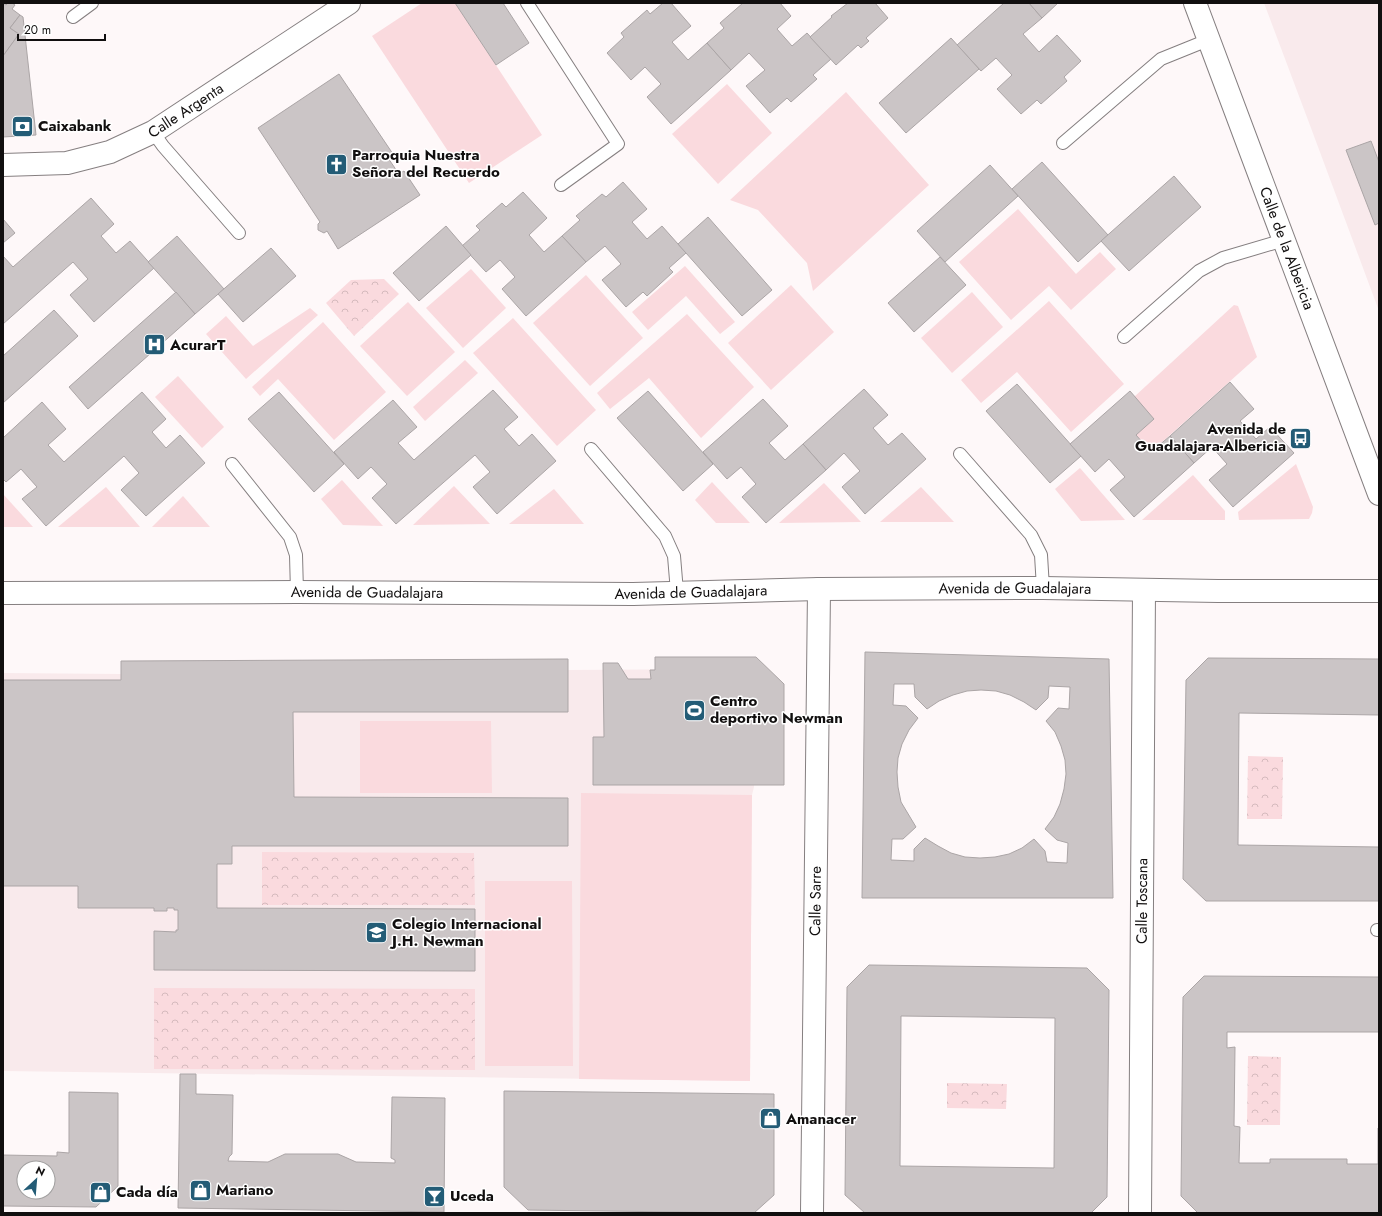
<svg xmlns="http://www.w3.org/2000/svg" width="1382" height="1216" font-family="Jost,sans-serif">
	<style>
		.built { fill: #f9eaec }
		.park { fill: url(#park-crowns) }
		.garden { fill: #fadade }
		.building { fill: #cbc5c6; stroke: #aba5a6; fill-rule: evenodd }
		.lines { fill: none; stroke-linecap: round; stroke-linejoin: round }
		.lane-casing { stroke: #857f80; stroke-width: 14 }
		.street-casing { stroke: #857f80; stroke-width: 24 }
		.secondary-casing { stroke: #857f80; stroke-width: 24 }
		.lane { stroke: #fff; stroke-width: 12 }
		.street { stroke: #fff; stroke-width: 22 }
		.secondary { stroke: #fff; stroke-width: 22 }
		.labels { text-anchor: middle; stroke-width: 3; stroke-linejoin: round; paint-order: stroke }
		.street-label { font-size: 15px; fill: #110f0f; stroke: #fff }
		.poi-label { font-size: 15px; font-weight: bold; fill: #110f0f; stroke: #fff; text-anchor: start }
	</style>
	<defs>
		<pattern id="park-crowns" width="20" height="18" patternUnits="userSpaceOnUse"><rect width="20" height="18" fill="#fadade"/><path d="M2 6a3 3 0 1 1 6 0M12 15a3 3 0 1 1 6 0" fill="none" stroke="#d5babd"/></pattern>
	</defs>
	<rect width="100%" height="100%" fill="#fef8f9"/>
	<g class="built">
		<polygon points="1264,3 1379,3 1379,311 1311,128"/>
		<polygon points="568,659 568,670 722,669 755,689 754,787 752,795 750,1081 3,1071 3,673 121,674 121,661"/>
	</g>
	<g class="park">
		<polygon points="384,279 399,294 354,336 326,303 351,280"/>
		<polygon points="1248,756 1283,757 1282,819 1247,819"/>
		<polygon points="262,852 474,853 475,905 262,905"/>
		<polygon points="154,988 475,989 475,1070 154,1069"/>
		<polygon points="1248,1056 1281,1057 1280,1125 1247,1125"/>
		<polygon points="947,1083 1007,1084 1006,1109 947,1108"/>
	</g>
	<g class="garden">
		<polygon points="422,3 455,3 542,135 469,183 372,36"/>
		<polygon points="727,84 772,133 718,184 672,134"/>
		<polygon points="846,92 929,185 813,291 807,263 758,210 730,200"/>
		<polygon points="1018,209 1076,274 1100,252 1116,269 1071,310 1049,286 1011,320 959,262"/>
		<polygon points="685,266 735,322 720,334 686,296 648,330 632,312"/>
		<polygon points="471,269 506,308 463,348 426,308"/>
		<polygon points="586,275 643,338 590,386 533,323"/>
		<polygon points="791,285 834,332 771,390 728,343"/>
		<polygon points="972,292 1003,327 952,373 921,338"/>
		<polygon points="1049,301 1124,384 1071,432 1017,372 981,403 961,380"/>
		<polygon points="408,302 455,352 407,396 360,346"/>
		<polygon points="1234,305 1238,306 1257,357 1151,452 1136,435 1154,419 1134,397"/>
		<polygon points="310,308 318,315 246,379 206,334 226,316 253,346"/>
		<polygon points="687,314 754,387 701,438 649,378 610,409 597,393"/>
		<polygon points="513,318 596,410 557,446 473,353"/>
		<polygon points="323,322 386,392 334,440 278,379 260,396 252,387"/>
		<polygon points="465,360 478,373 425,421 413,407"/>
		<polygon points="178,376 224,427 202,448 155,397"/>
		<polygon points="1296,464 1313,507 1312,513 1309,519 1239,520 1238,512"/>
		<polygon points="1080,468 1125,520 1081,521 1055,489"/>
		<polygon points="1193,475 1225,511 1225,520 1142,520"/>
		<polygon points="342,480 383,526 343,525 321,499"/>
		<polygon points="712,482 750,523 716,523 695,500"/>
		<polygon points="824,483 861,522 779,523"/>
		<polygon points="454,486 490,524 413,525"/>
		<polygon points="106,487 140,527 58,527"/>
		<polygon points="921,487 954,522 880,522"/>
		<polygon points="554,489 584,524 509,524"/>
		<polygon points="3,494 33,527 3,527"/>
		<polygon points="183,496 210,527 152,527"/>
		<polygon points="360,721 491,721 492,793 360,793"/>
		<polygon points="581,793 752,795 750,1081 579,1079"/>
		<polygon points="485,881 572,881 573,1066 485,1066"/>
	</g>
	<g class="building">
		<polygon points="3,3 6,5 8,3 12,3 15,5 12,9 20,15 10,28 19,34 3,56"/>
		<polygon points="455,3 503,3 529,43 496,65"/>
		<polygon points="663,3 671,3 691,26 672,42 688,60 707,43 731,70 671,124 647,97 661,84 645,67 631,80 607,53 624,37 621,33 647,10 650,14"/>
		<polygon points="743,3 780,3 791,16 777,29 792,46 807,33 831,59 813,75 817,79 791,102 787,98 770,113 746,86 765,70 749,53 731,70 707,43 724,28 720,23"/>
		<polygon points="848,3 875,3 888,18 866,38 869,41 861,48 858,45 836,65 810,37 832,17 831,16"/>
		<polygon points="1004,3 1029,3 1042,18 1023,34 1039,52 1057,35 1081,61 1064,77 1067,81 1041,104 1037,100 1021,114 997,89 1012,75 996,58 981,71 957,45"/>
		<polygon points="1029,3 1058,3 1042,18"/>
		<polygon points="20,15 23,17 36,135 3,137 3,56 19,34 10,28"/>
		<polygon points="951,38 979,69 906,133 879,103"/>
		<polygon points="339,74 393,154 388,158 399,174 404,171 420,195 338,249 327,231 324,233 318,230 318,224 320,222 258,128"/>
		<polygon points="1371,141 1379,162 1379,223 1375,225 1346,150"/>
		<polygon points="1042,162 1108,235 1078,262 1012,189"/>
		<polygon points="990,165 1018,196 945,262 917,231"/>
		<polygon points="1174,176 1201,207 1129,271 1101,241"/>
		<polygon points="623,182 647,209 632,222 647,239 662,226 686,253 669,268 673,272 647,296 643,292 626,307 602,280 621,264 605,246 586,262 562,236 580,220 576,216 602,194 606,197"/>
		<polygon points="523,192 547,218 529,235 544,252 562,236 586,262 526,316 502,289 515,277 500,260 486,272 462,246 480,230 476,226 502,203 506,207"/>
		<polygon points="91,198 114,224 101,236 116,253 130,241 154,268 94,322 70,295 88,279 73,262 3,324 3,256 13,267"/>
		<polygon points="708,217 772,290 742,316 678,244"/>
		<polygon points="3,219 15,233 3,243"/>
		<polygon points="446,226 471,255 419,301 393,273"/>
		<polygon points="177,236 224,289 195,314 148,262"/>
		<polygon points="271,248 296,276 243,322 218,294"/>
		<polygon points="940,257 966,285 914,332 888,303"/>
		<polygon points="176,292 195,314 88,409 69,387"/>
		<polygon points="54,310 78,336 3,403 3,356"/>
		<polygon points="1230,382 1254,409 1240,421 1256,439 1270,427 1294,453 1233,507 1209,480 1227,464 1212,447 1194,463 1170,436"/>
		<polygon points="1017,384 1081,456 1050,483 986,411"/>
		<polygon points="864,389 888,415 873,428 888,445 902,433 926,459 865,514 842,487 860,471 844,453 826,470 803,444"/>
		<polygon points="493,390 518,417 504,429 519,446 532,434 556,461 497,514 473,487 490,472 475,455 396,524 372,498 387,484 371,467 358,479 334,452 393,400 417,427 398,443 414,460"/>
		<polygon points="648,391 713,464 683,491 617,418"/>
		<polygon points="1130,391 1154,419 1136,435 1151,452 1170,436 1194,463 1134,517 1110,490 1125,477 1109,459 1095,472 1070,444"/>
		<polygon points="142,392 166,419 152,432 166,448 180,435 205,463 146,516 121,490 139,473 124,456 46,526 22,499 37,487 21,469 6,482 3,479 3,438 42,402 66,429 48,445 64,462"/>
		<polygon points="279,392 344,464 314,492 248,419"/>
		<polygon points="763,399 788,426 769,443 785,460 803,444 826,470 766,523 742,497 756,484 741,467 727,479 703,452"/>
		<path d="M865,652L1109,659L1113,898H862ZM894,684H914L915,697L927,709L939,701L953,695L967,691L981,690L996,691L1010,695L1024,702L1036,710L1048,698L1049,686L1070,687L1069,709L1058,708L1046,721L1055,732L1061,746L1065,760L1066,774L1064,789L1060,804L1054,817L1045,829L1057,840L1068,843L1067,863L1047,862L1045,851L1034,839L1022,848L1009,854L995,857L980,858L965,857L951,853L938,846L925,838L914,849V861L891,860L892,839H903L916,827L901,802L898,787L897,772L898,758L902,744L909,730L918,718L906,706L893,705Z"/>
		<polygon points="655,657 756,657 784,684 784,785 593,785 593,737 604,737 603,663 618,663 628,679 651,679 650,670 655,670"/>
		<polygon points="1208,658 1379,659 1379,715 1239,713 1238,845 1379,847 1379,901 1206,901 1183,879 1186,680"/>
		<polygon points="568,659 568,712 293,712 294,797 568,798 568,846 232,846 232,864 217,864 217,908 475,909 475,971 154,970 154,931 176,932 176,930 178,930 178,910 174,910 174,908 167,908 167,911 154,911 154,908 78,908 78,886 3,886 3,680 121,680 121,661"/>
		<path d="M869,965L1087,968L1109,990L1107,1197L1091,1213H865L845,1195L847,987ZM901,1016L1055,1018L1054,1168L900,1166Z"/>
		<polygon points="1204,976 1379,977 1379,1032 1227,1032 1227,1048 1235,1047 1234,1126 1240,1127 1239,1163 1270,1163 1270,1159 1347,1159 1347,1164 1378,1164 1378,1128 1379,1127 1379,1213 1198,1213 1181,1196 1183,997"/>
		<polygon points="180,1074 196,1074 196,1094 233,1095 232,1154 229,1157 228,1161 268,1162 285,1154 338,1154 356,1162 395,1163 395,1160 391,1158 392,1097 445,1098 444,1212 178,1208"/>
		<polygon points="504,1091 774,1094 774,1195 754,1213 528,1210 504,1187"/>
		<path d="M69,1092L118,1093V1186L96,1207L3,1206V1155L57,1156V1152L69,1153ZM24,1168H48V1192H24Z"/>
	</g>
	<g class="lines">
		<defs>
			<g id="lane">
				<polyline points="527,3 618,144 561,185"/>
				<polyline points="73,17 92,3"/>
				<polyline points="153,132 163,146 239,233"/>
				<polyline points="1063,143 1161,59 1208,40"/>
				<polyline points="1124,337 1199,271 1223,258 1284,240"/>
				<polyline points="591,449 665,536 674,556 677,592"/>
				<polyline points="960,454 1031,535 1041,555 1043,588"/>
				<polyline points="232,464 290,537 296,555 297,592"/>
				<polyline points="1377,930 1379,930"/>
			</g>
			<g id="street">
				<path id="s1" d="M1195,3L1379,494"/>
				<path id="s2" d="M3,165L67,163L110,152L153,132L349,3"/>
				<path id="s3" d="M812,1213L819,589"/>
				<path id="s4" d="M1140,1213L1144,590"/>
			</g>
			<g id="secondary">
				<path id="s5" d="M3,593L297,592L633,594L819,589L1043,588L1218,591H1379"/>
			</g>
		</defs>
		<use href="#lane" class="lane-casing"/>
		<use href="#street" class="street-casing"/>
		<use href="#secondary" class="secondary-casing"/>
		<use href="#lane" class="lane"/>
		<use href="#street" class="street"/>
		<use href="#secondary" class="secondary"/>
	</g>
	<defs>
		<symbol id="bank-square" viewBox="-11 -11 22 22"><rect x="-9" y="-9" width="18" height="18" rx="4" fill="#235c76" stroke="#fff"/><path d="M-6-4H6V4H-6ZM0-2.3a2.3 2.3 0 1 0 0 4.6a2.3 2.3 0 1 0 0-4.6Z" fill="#fff"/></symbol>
		<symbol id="church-square" viewBox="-11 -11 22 22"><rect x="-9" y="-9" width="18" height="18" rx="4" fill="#235c76" stroke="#fff"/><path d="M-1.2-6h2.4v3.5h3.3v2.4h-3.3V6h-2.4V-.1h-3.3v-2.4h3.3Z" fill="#fff"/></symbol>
		<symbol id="hospital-square" viewBox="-11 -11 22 22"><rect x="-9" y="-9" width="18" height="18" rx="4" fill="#235c76" stroke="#fff"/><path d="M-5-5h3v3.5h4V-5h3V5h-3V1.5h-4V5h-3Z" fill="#fff"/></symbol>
		<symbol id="bus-square" viewBox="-11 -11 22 22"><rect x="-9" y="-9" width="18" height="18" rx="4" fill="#235c76" stroke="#fff"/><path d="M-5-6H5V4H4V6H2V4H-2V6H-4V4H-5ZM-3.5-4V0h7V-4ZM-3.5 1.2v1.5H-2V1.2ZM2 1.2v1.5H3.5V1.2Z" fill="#fff"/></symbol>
		<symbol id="stadium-square" viewBox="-11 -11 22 22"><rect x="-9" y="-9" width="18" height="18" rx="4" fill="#235c76" stroke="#fff"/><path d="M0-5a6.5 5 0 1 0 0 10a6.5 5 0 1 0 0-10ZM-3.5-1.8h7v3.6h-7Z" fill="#fff"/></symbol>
		<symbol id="school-square" viewBox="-11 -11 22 22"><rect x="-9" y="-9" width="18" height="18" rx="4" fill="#235c76" stroke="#fff"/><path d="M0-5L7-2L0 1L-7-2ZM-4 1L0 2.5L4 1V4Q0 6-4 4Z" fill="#fff"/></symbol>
		<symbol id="shop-square" viewBox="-11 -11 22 22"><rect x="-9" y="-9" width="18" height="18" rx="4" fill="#235c76" stroke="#fff"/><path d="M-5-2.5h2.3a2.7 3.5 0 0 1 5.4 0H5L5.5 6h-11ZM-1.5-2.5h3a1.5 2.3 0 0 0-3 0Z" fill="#fff"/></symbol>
		<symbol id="bar-square" viewBox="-11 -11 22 22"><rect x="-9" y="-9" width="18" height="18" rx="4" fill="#235c76" stroke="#fff"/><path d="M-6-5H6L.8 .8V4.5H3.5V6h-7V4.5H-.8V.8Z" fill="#fff"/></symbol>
	</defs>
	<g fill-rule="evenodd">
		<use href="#bank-square" x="10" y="114" width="25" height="25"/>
		<use href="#church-square" x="324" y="152" width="25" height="25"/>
		<use href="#hospital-square" x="142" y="332" width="25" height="25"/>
		<use href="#bus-square" x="1288" y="426" width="25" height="25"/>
		<use href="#stadium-square" x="682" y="698" width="25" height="25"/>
		<use href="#school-square" x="364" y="920" width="25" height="25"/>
		<use href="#shop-square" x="758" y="1106" width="25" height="25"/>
		<use href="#shop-square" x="188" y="1178" width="25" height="25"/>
		<use href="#shop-square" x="88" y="1180" width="25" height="25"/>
		<use href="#bar-square" x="422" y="1184" width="25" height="25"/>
	</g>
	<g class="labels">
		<g class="street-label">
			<text dy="5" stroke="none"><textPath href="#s2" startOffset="195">Calle Argenta</textPath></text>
			<text dy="5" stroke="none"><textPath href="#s1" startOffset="262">Calle de la Albericia</textPath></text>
			<text dy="5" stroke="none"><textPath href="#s5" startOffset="1012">Avenida de Guadalajara</textPath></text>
			<text dy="5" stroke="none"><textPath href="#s5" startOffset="364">Avenida de Guadalajara</textPath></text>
			<text dy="5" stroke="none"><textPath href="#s5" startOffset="688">Avenida de Guadalajara</textPath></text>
			<text dy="5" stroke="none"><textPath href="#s3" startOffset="312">Calle Sarre</textPath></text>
			<text dy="5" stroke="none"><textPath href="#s4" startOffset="312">Calle Toscana</textPath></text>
		</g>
		<g class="poi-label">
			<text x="38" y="131">Caixabank</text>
			<text x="352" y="160">Parroquia Nuestra<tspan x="352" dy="17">Señora del Recuerdo</tspan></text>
			<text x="170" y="350">AcurarT</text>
			<text x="1286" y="434" text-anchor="end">Avenida de<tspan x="1286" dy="17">Guadalajara-Albericia</tspan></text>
			<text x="710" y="706">Centro<tspan x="710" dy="17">deportivo Newman</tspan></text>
			<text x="392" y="929">Colegio Internacional<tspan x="392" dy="17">J.H. Newman</tspan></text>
			<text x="786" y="1124">Amanacer</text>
			<text x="216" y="1195">Mariano</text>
			<text x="116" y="1197">Cada día</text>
			<text x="450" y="1201">Uceda</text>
		</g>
	</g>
	<rect width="1382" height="1216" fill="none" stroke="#110f0f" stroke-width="8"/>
	<g transform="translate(36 1180) rotate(26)"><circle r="19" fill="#ffffff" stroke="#a09f9f"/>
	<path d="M0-3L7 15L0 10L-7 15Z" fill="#235c76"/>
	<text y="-6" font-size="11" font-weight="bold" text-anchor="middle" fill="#110f0f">N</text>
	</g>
	<path d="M18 34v6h87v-6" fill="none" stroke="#110f0f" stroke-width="2"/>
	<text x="24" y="34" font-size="12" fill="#110f0f" stroke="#ffffff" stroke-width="3" paint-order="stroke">20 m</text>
</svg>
